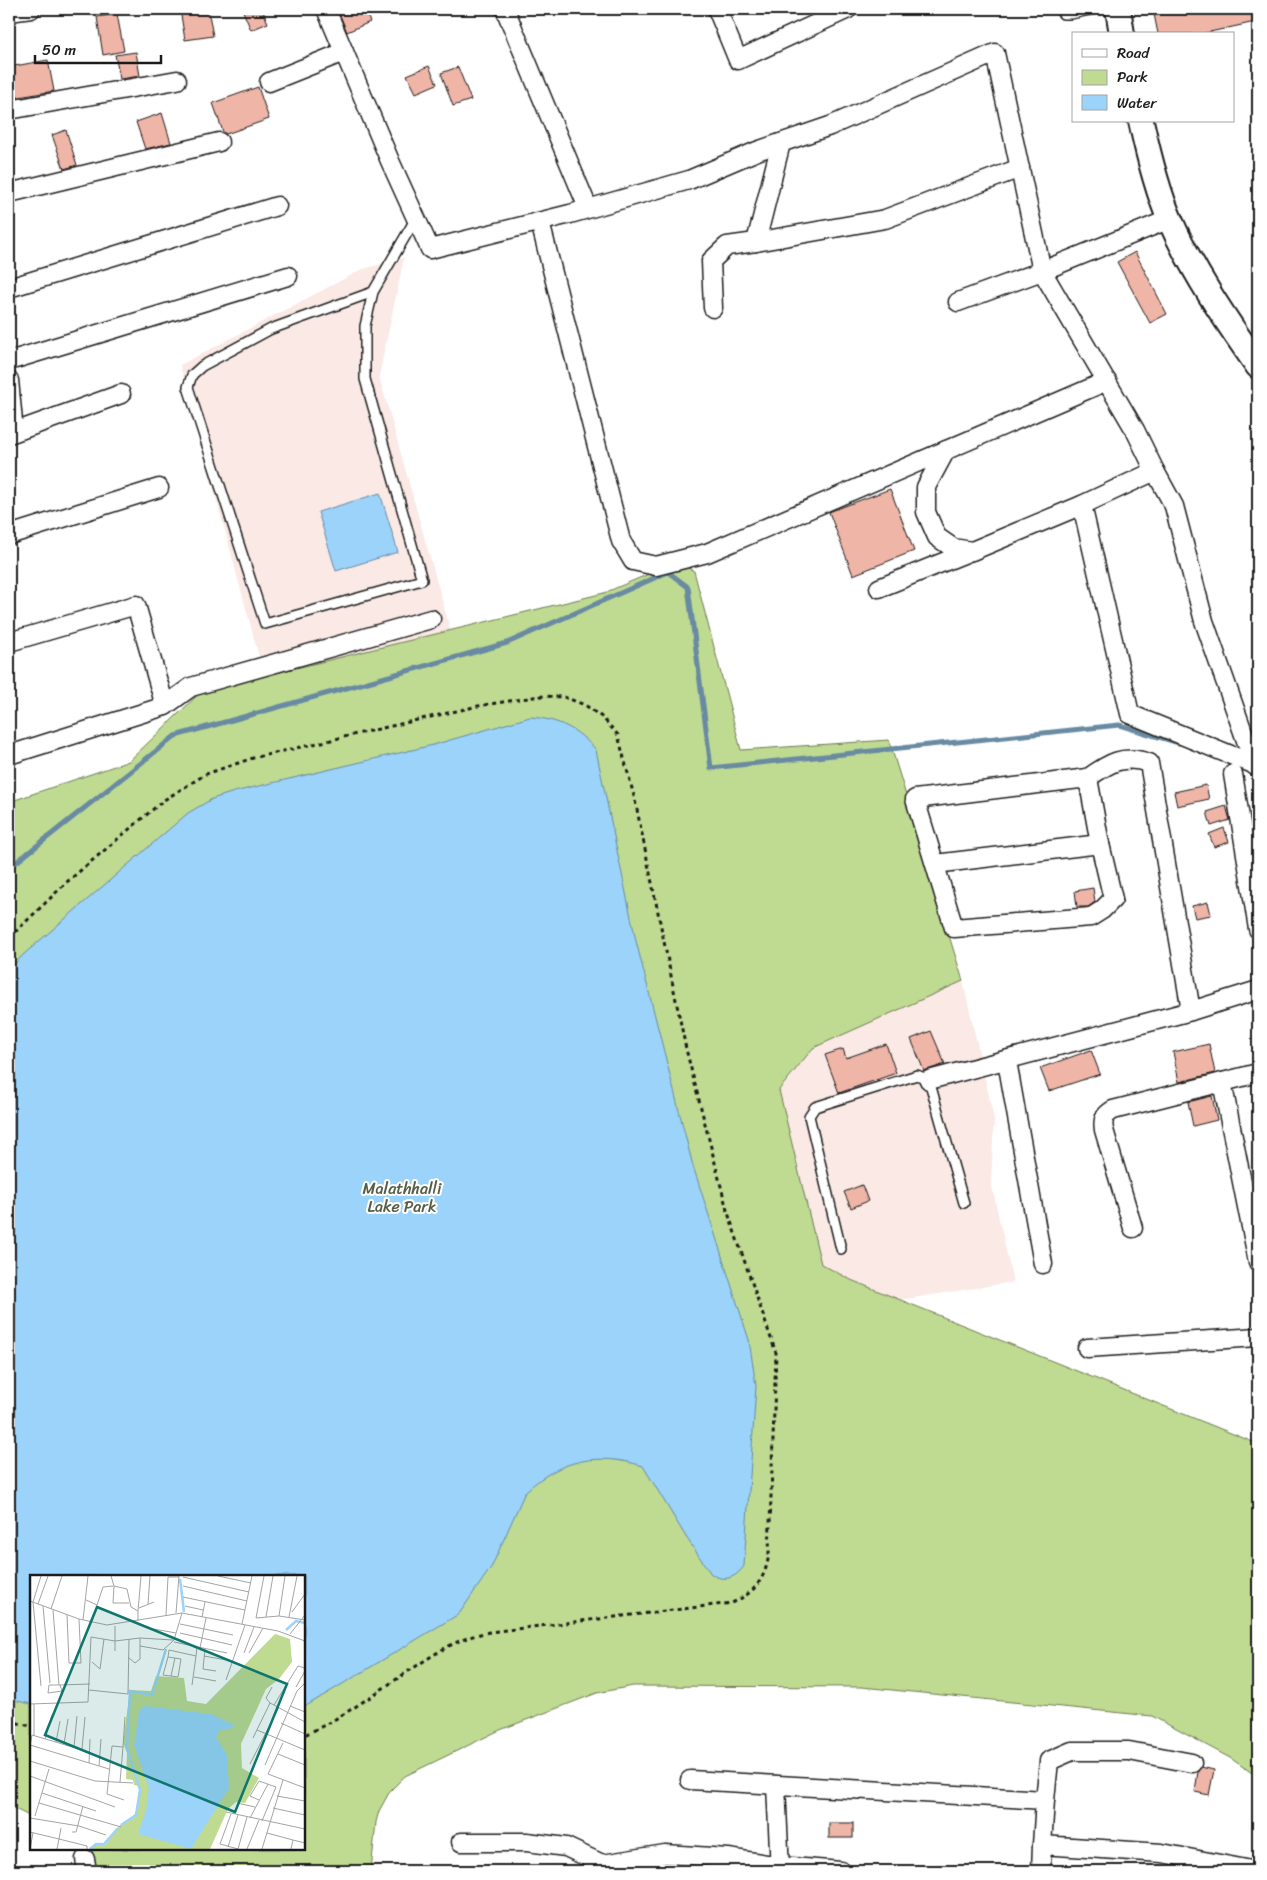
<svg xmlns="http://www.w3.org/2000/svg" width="1267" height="1880" font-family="Sriracha,sans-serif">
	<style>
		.built { fill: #fae9e5 }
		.green { fill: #bfda91; stroke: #6e7b56 }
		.water { fill: #9bd3fb; stroke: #688aa2 }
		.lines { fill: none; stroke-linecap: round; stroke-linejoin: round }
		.stream { stroke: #688aa2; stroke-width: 5 }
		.building { fill: #efb5a7; stroke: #1c1c1c }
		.lane-casing { stroke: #1c1c1c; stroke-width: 12 }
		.street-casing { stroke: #1c1c1c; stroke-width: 21 }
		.secondary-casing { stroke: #1c1c1c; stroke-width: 28 }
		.path { stroke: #1c1c1c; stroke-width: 3; stroke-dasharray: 4 4; stroke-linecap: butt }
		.lane { stroke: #fff; stroke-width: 9 }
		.street { stroke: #fff; stroke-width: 18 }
		.secondary { stroke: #fff; stroke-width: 24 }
		.labels { text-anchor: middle; stroke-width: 4; stroke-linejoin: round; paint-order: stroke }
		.park-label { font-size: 16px; fill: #555e45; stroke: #fff }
		.inset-river { fill: none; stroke: #9bd3fb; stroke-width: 2.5 }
		.inset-road { fill: none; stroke: #a4a4a4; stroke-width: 1 }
		.view { fill: #0f766e; fill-opacity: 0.15; stroke: #0f766e; stroke-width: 2.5 }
		.inset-edge { fill: none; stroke: #1c1c1c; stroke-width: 2.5 }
	</style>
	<rect width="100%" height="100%" fill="#fff"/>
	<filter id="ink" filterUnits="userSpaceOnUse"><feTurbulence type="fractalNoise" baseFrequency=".02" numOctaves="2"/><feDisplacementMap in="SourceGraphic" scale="10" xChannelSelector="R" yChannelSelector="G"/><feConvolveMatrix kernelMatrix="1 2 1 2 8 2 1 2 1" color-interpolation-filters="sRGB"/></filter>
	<g filter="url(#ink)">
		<g class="built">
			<polygon points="404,258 379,376 451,632 264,675 180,365 363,269"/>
			<polygon points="963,981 994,1119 991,1182 1013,1282 900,1300 851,1280 821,1264 779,1091 813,1048"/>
		</g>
		<polygon class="green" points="677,562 694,571 741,750 889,740 963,981 813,1048 779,1090 821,1264 851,1280 1258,1444 1258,1777 1230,1758 1152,1716 862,1687 633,1686 597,1693 500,1730 405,1776 390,1791 379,1811 376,1822 371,1871 96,1871 92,1849 304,1849 304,1576 31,1576 31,1817 9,1806 9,802 129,761 202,691 604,593"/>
		<g class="water">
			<polygon points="380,493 398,552 336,571 318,512"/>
			<path d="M530,717C558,719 578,729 596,750L636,941L693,1166L749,1340L756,1386L744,1566C735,1579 724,1582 711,1574L686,1537L643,1466C598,1452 560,1459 525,1492L492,1566L459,1614L306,1706L304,1707V1576H31V1704L9,1699V970L23,955L188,813L212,799L234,792L433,745Z"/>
		</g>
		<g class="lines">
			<polyline class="stream" points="9,868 175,736 507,643 668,572 688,587 711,768 1119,725 1179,743"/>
		</g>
		<g class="building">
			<polygon points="180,9 208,9 213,36 185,40"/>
			<polygon points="242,9 262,9 268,23 251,30"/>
			<polygon points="349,9 364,9 370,22 347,32 339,13"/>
			<polygon points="1153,9 1252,9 1255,22 1201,34 1158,34"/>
			<polygon points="117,14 124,51 103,55 97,17"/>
			<polygon points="136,52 140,76 120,79 115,55"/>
			<polygon points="48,60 54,91 13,98 9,67"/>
			<polygon points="429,66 437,84 416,93 407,75"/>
			<polygon points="458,67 471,100 453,106 441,73"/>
			<polygon points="258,87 269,119 226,134 223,132 213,103"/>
			<polygon points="162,113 171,143 145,149 136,122"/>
			<polygon points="66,130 77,165 64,169 52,135"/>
			<polygon points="1135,252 1167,314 1150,323 1117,262"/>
			<polygon points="890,489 914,551 853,575 829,512"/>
			<polygon points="1206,785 1209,799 1177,806 1174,792"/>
			<polygon points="1226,806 1230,820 1211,826 1207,812"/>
			<polygon points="1224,828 1229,842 1214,847 1209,834"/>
			<polygon points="1093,888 1095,902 1088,907 1077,907 1075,891"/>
			<polygon points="1208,902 1211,915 1195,918 1192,906"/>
			<polygon points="931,1031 945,1064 924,1071 911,1039"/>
			<polygon points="886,1044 896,1073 839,1093 825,1055 843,1049 846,1058"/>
			<polygon points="1209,1044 1215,1073 1179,1082 1173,1052"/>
			<polygon points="1091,1050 1100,1074 1049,1091 1040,1068"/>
			<polygon points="1212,1096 1217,1120 1193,1126 1188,1102"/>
			<polygon points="862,1185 868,1201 851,1208 844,1192"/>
			<polygon points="1201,1767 1214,1770 1209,1795 1195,1792 1198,1771"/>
			<rect x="829" y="1823" width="24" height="15"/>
		</g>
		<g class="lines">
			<defs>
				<g id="lane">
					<polyline points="1059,9 1063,14 1071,14 1095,9"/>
					<polyline points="373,292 271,329 202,366 192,375 188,387 265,624 422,580 365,379 365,326 373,292 416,218"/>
					<polyline points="841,1249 809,1116 815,1107 917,1075 929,1080 964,1203"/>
				</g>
				<g id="street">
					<polyline points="326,9 390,161 430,249 570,214 689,180 757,151 830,126 995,53 1042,271 1135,430 1155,471 1082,505 972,551 953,548 937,537 926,512 926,487 946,450"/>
					<polyline points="505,9 588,208"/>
					<polyline points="717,9 738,60 848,9"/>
					<polyline points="9,12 31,9"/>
					<polyline points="269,82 344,52"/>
					<polyline points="9,110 177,80"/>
					<polyline points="781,143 756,242 885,219 1020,168"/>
					<polyline points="9,193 219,142"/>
					<polyline points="540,222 621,541 633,561 656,566 707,553 1107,381"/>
					<polyline points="9,288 277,206"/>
					<polyline points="958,302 1042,271 1170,219"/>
					<polyline points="713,308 711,261 727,246 756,242"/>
					<polyline points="9,361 288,276"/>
					<polyline points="9,380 14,432"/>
					<polyline points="9,434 121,394"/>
					<polyline points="1155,471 1174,506 1204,621 1255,766"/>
					<polyline points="1082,505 1130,714 1258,766"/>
					<polyline points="9,535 159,488"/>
					<polyline points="879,588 971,551"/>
					<polyline points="9,642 136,605 165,706 9,755"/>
					<polyline points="165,706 191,687 431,619"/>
					<polyline points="1233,774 1258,929"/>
					<polygon points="1088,778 1100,844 1113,899 1102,910 1091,917 954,928 915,799"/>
					<path d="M1088,778C1109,763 1123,754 1149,763L1191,1011L1258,990"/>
					<polyline points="935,864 1100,844"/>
					<polyline points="1007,1061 1043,1264"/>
					<polyline points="929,1080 1191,1011"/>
					<polyline points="1222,1082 1258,1262"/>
					<path d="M1133,1228L1104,1130C1102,1119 1105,1115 1113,1110L1258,1073"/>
					<polyline points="1087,1348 1258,1337"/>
					<polyline points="690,1780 1045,1800 1042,1845"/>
					<polyline points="776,1785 780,1871"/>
					<polyline points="1045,1800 1049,1761 1072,1751 1129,1751 1192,1763"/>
					<polyline points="461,1842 527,1842 566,1847 602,1864 665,1854 728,1858 780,1866 841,1871"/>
					<polyline points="85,1859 87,1871"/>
					<polyline points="1041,1871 1042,1845 1162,1853 1257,1871"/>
				</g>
				<g id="secondary">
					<polyline points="1118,9 1122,34"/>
					<path d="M1141,121C1148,153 1157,190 1170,220C1193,272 1225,319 1258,366"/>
				</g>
			</defs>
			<use href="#lane" class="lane-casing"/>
			<use href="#street" class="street-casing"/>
			<use href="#secondary" class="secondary-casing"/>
			<g class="path">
				<path d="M9,938L68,881L164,800L206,774L253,758L478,706L540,696L564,697L585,705L603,718L618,735L635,800L686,1049L727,1210L776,1353L769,1553C766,1578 755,1593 732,1603L490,1632C460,1637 439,1651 415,1667C379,1690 343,1718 304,1735"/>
				<polyline points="9,1721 31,1726"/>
			</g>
			<use href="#lane" class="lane"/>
			<use href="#street" class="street"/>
			<use href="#secondary" class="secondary"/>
		</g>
	</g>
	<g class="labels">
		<g class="park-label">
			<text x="402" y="1194">Malathhalli<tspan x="402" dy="18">Lake Park</tspan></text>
		</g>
	</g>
	<g transform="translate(30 1575)">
		<rect width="275" height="275" fill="#fff"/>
		<path d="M245,59L260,64L262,87L249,104L236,114L211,169L212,193L229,203L215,228L206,227L198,234L180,274H62L65,270H75L90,250L104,240L108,233L110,211L104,210L103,205L96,204L97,178L93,168L100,115L121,116L126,101L154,103L157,126L176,129Z" fill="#bfda91"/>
		<path d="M115,131L181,139L204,150L203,153L190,155L186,162L197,180L199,213L161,274L108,259L116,235L119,213L104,170L109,136Z" fill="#9bd3fb"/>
		<path class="inset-river" d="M150,4L154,37M256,55L266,46L275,48M91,250L106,240L110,215L97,173L100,116L122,120L136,74M60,274L66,269H74L88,253"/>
		<path class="inset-road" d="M11,1L3,27L11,111M81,1L84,11L97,14L101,32L108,36V46M188,1L221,8M234,1L226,43L249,41L275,45M153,2L219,17M84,11L83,28H99M153,11L217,26M153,22L215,35M56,25L67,30L73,12L83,11M0,26L49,44L77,50L152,38L248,56L275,66M8,29L18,1M118,29L120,1M13,31L20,108M155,31L173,35M109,33L124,27M21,34L32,1M23,35L29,110M108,36L111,1M262,37L275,19M146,38L149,1M37,40L39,88H51L49,44M136,40L138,2H149M249,41L255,1M172,42L175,27M236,42L243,1M259,42L267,1M53,45L58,1M150,49L203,60M212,49L222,1M124,54L146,58M150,58L202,70M260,59L275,40M110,63L143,65M144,67L197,78M110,71L133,75L144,65L152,38M170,73L176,43M175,74L173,94L186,96M85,76V51M214,78L224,52M219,78L233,53M174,81L196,85M138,82L151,84L148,102L133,100ZM138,82L139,75L166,81L167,72M62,87L70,94L74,64M275,93L268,91L244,130L275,147M141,101L145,83M164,102L186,106M196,105L215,50M30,110L32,116L18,118L19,110H30L60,109M162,110L166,81M266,112L275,96M59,115L98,119L99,64M240,128L236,123L242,112M0,129L58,127L61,62L85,66L110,63V84L105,88L99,83M4,129V161M260,131L275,137M251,148L275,159M227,155L275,175M223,163L240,128L244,130M15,164L22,140M26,167L30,146M253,168L238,199L275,213M34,169L38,144M0,170L79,194M0,171L2,160L59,177M44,172L47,141M93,172L95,142M52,174L55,142M248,179L275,190M0,186L65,206L103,208M59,188L60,164M220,189L249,132M235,190L267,116L275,108M69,191L71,164M0,201L85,232M90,207L93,172L82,171L77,219L94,225M12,218L66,236M247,221L275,226M229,225L220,221L229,206L246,212L232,246M9,228L91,252M207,228L225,232M243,233L275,240M196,237L275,254M201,239L190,269L208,274M5,241L19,194M0,243L49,251L76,260M220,243L238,209M31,253L29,264L57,271V274M0,257L29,264L27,274M42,257H46L53,231M237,258L263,265M198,272L208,240M0,274L3,258M208,274L217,242M217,274L229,245M232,274L253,205M261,274L263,265L275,268"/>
		<path class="view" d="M67,32L257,109L205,237L15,160Z"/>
		<rect width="275" height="275" class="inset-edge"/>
	</g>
	<rect width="1267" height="1880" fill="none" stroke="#fff" stroke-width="30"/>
	<rect x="15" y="15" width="1237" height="1850" fill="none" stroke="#1c1c1c" stroke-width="2" filter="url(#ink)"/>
	<rect x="1072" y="32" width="162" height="90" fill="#ffffff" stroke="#a4a4a4"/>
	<rect x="1082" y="49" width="25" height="8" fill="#ffffff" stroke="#a4a4a4"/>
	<text x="1117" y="58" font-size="15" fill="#1c1c1c">Road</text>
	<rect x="1082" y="70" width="25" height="15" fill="#bfda91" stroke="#a4a4a4"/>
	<text x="1117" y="82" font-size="15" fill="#1c1c1c">Park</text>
	<rect x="1082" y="95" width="25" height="15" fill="#9bd3fb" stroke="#a4a4a4"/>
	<text x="1117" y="108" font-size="15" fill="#1c1c1c">Water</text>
	<path d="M35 55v8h126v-8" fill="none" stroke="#1c1c1c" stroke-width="2.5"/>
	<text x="42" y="55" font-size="15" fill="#1c1c1c" stroke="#ffffff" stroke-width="4" paint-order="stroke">50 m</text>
</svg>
